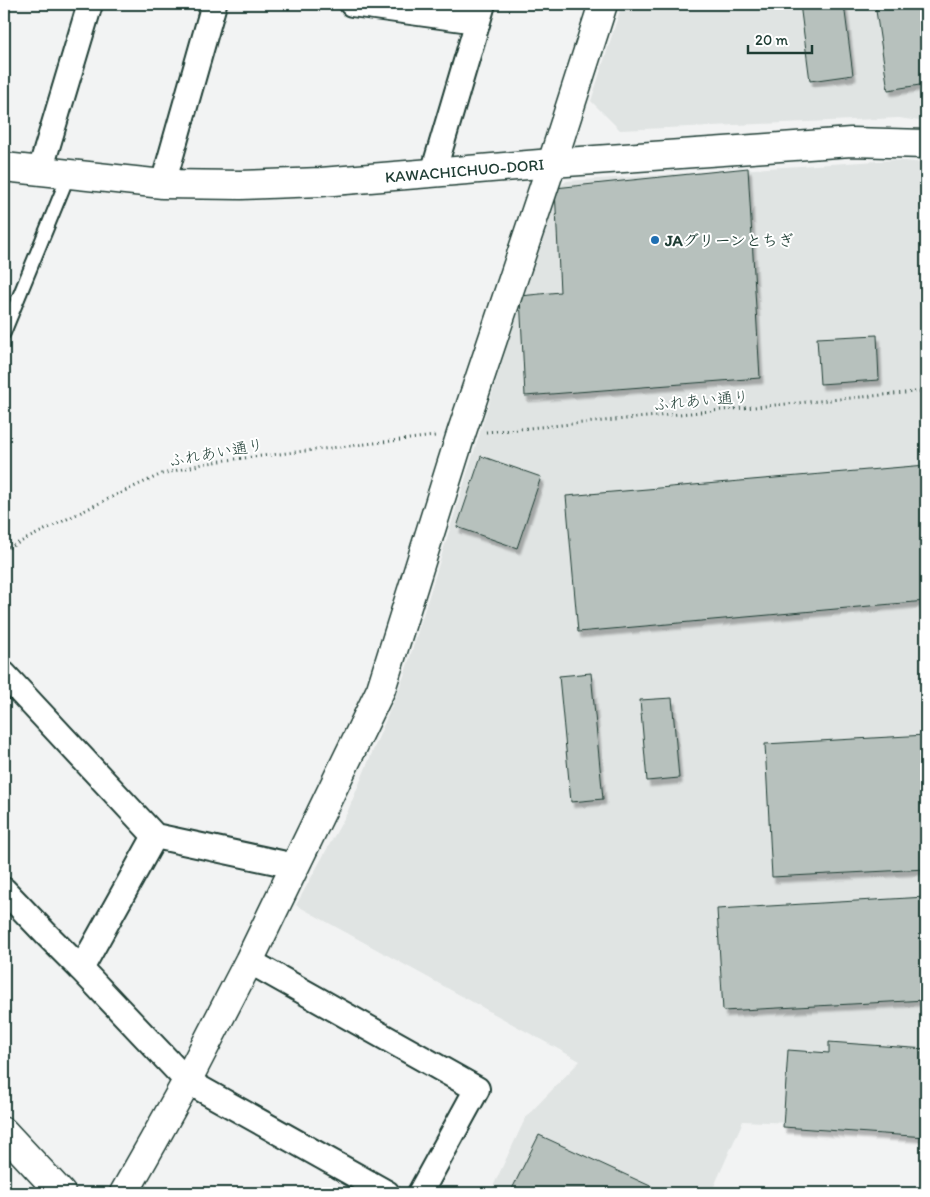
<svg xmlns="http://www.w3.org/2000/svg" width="930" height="1197" font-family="Itim,'Klee One',sans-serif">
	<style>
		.built { fill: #e0e4e3 }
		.building { fill: #b7c1bd; stroke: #1f3d34; filter: url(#shadow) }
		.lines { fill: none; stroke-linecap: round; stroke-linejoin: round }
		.lane-casing { stroke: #1f3d34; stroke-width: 16 }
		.street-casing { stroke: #1f3d34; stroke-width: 28 }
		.secondary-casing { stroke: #1f3d34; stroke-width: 31 }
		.path { stroke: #1f3d34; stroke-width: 3; stroke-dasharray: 1 4; stroke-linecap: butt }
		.lane { stroke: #fff; stroke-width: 12 }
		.street { stroke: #fff; stroke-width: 24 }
		.secondary { stroke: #fff; stroke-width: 28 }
		.poi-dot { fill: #1f6fb2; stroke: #fff; stroke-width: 2 }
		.labels { text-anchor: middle; stroke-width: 4; stroke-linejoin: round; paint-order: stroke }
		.street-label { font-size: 16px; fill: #1f3d34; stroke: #fff }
		.poi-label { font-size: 16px; font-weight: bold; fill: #1f3d34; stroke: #fff; text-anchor: start }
	</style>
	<defs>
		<filter id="shadow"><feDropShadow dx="3" dy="5.5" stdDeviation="1" flood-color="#0004"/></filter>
	</defs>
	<rect width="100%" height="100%" fill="#f2f3f3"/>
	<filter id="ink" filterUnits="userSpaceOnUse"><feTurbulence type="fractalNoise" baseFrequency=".02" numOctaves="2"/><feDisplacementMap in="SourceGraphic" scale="10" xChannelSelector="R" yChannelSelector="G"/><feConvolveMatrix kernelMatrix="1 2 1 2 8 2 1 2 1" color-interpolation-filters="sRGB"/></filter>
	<g filter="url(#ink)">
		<g class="built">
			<polygon points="622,4 926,4 926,122 899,118 620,130 591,101"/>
			<polygon points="893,160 926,163 926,1129 743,1121 711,1193 490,1193 526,1117 580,1061 296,905 347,813 404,676 556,188 567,181"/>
		</g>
		<g class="building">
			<polygon points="800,4 844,4 853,75 810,81"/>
			<polygon points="875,4 926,4 926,84 888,90"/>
			<polygon points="748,168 760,378 525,396 520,296 560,292 555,188"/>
			<polygon points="877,335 879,380 820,384 817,338"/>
			<polygon points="481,456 541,477 517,548 457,527"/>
			<polygon points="926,465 926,601 578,632 566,496"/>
			<polygon points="591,673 603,799 571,802 559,676"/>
			<polygon points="672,698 679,778 647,781 640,700"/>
			<polygon points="926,735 926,869 772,877 765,744"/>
			<polygon points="926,897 926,1000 723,1011 717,909"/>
			<polygon points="829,1042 926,1049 926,1137 783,1127 788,1050 829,1053"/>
			<polygon points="539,1135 659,1190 657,1193 510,1193"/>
		</g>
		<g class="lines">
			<defs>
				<polyline id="lane" points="4,333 69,174"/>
				<g id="street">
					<polyline points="352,4 477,21"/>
					<polyline points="40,171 90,4"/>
					<polyline points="433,173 483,4"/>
					<polyline points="163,184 214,4"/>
					<polyline points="4,674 155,836 295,866"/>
					<polyline points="4,890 46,934 81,969 187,1081 387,1193"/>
					<polyline points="249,961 477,1089 420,1193"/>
					<polyline points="81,969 155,836"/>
				</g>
				<g id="secondary">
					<path id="s1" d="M4,167L163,184L241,185L321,182L552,163L851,142L926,144"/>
					<polyline points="4,1132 61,1193"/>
					<polyline points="124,1193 153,1142 187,1081 249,961 381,689 461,434 552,163 603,4"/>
				</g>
			</defs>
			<use href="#lane" class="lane-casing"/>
			<use href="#street" class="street-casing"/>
			<use href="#secondary" class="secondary-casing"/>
			<g class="path">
				<polyline points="486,432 926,391"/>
				<polyline points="4,550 118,494 162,474 203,464 227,460 435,436"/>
			</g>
			<use href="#lane" class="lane"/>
			<use href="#street" class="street"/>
			<use href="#secondary" class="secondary"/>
		</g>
	</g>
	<circle class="poi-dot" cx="655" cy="240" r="5"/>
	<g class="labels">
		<g class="street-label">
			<text dy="6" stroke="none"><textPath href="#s1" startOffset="462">KAWACHICHUO-DORI</textPath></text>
			<text transform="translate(701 400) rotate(-5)" y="6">ふれあい通り</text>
			<text transform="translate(216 452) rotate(-10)" y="6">ふれあい通り</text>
		</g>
		<g class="poi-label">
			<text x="665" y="246">JAグリーンとちぎ</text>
		</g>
	</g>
	<rect width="930" height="1197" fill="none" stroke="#fff" stroke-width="20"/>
	<rect x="10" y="10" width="910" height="1177" fill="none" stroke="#1f3d34" stroke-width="2" filter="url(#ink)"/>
	<path d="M748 45v8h64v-8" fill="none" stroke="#1f3d34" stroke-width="2.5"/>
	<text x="755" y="45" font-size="15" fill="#1f3d34" stroke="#ffffff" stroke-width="4" paint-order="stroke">20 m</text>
</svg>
